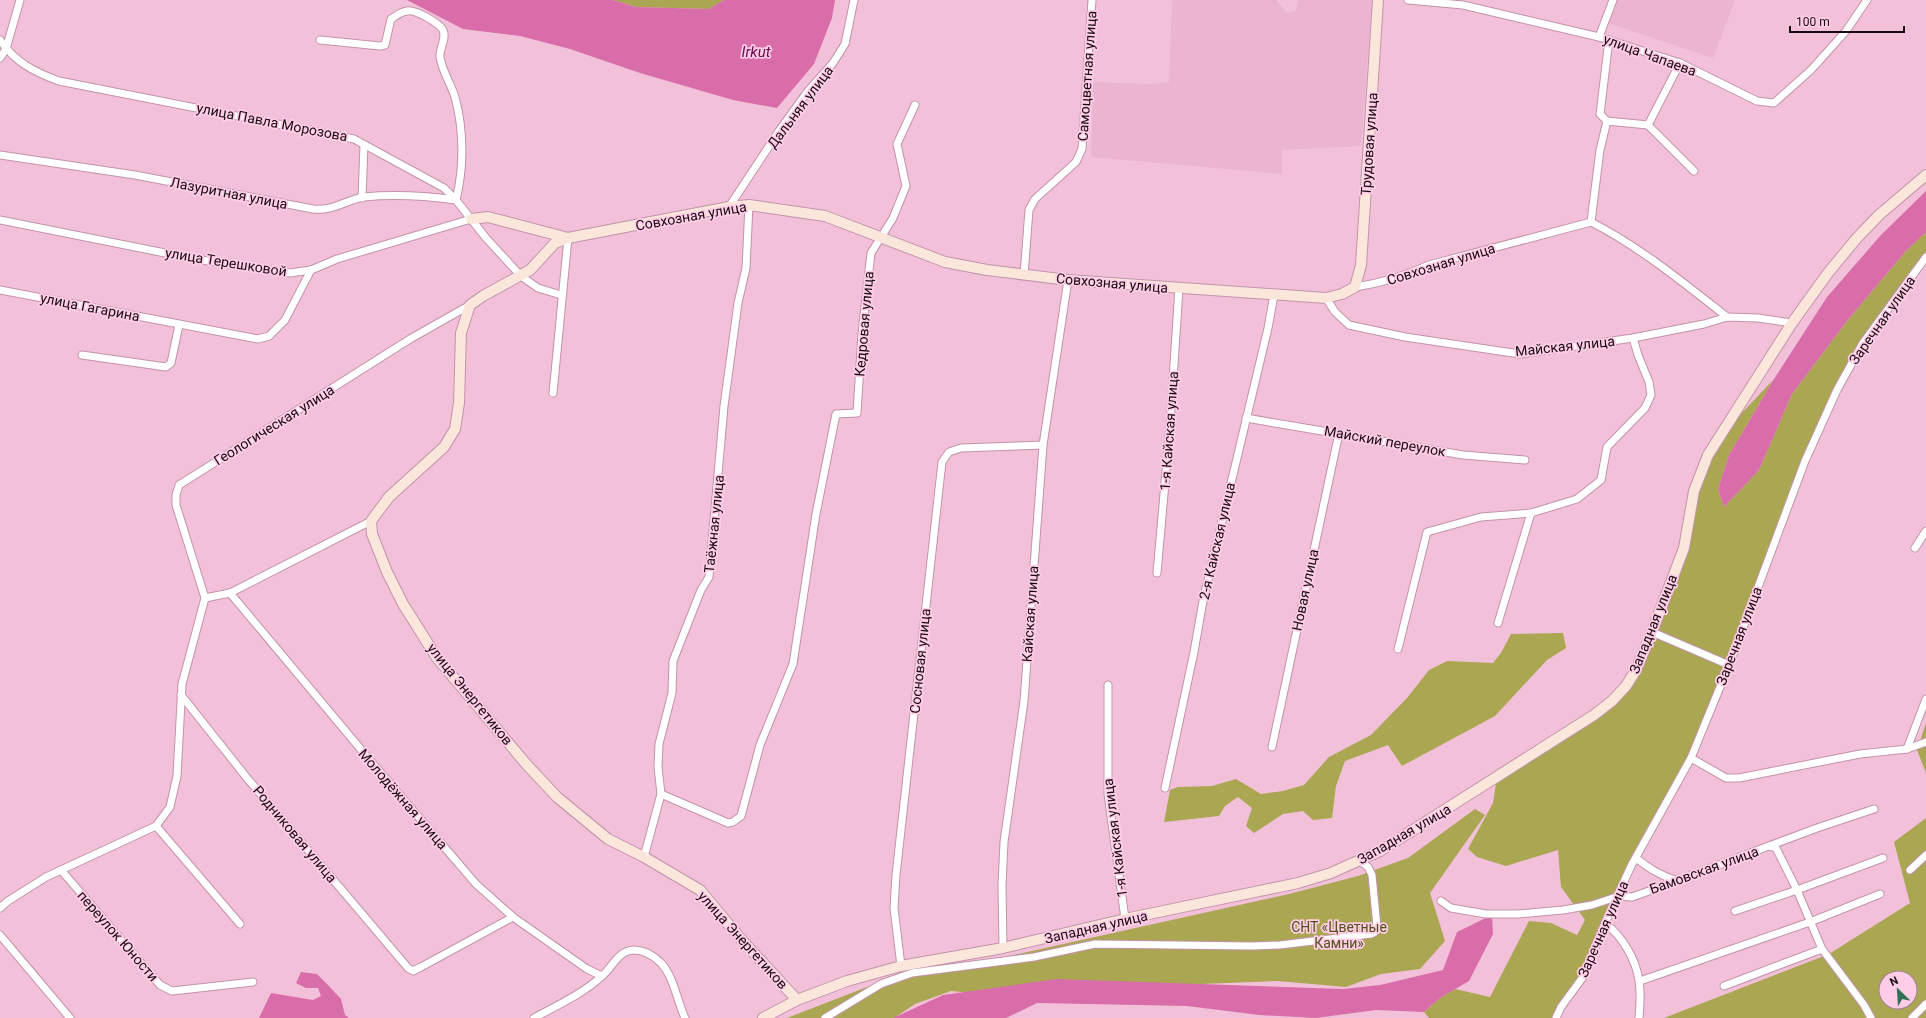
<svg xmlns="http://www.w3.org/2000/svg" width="1926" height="1018" font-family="Roboto,sans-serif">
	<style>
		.built { fill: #ebb4d0 }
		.green { fill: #aaa652; fill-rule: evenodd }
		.water { fill: #d96daa }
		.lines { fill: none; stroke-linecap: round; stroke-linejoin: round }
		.street-casing { stroke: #c293ab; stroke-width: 9 }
		.secondary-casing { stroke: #c293ab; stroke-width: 12 }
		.street { stroke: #fff; stroke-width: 7 }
		.secondary { stroke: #fbe6dc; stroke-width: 10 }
		.labels { text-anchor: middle; stroke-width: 3.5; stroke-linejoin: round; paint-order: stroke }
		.street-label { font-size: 14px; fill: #180911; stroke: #ffcde6 }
		.park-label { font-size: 14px; fill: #52501b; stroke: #ffcde6 }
		.water-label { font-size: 15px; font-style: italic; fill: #6d064c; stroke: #ffcde6 }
	</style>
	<rect width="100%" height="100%" fill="#f2c1d9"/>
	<g class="built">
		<polygon points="1172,0 1276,0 1288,13 1296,10 1298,0 1372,0 1361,146 1282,150 1282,174 1091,157 1093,82 1151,84 1169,82"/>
		<polygon points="1617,0 1735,0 1713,58 1608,23"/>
	</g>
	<g class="green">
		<polygon points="613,0 724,0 709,9 636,7"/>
		<polygon points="1926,232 1926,257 1863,343 1837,390 1691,758 1636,858 1583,977 1556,1018 1429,1018 1424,1012 1440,998 1455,989 1490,997 1529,921 1551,923 1577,935 1585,920 1561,887 1558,850 1506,866 1477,857 1468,849 1493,803 1497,777 1626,686 1678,562 1694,491 1719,437 1774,379 1729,455 1718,489 1724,507 1759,470 1792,394 1847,321 1906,251"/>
		<polygon points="1563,633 1566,648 1547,660 1495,716 1402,766 1388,745 1345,761 1336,786 1332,818 1313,820 1303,811 1283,814 1254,833 1246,826 1252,808 1238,797 1225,806 1219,816 1164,822 1170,790 1178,787 1212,786 1236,779 1261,794 1283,791 1304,785 1329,757 1371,735 1407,698 1429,670 1447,661 1493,663 1501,653 1511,634"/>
		<polygon points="1926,723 1926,773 1917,750"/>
		<polygon points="1475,809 1485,815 1430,893 1445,941 1420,969 1381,974 1346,987 1277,981 972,993 951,991 915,1004 894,1018 787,1018 898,975 991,960 1289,894 1358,876 1408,858"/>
		<path d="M1926,818V1018H1664L1829,954L1910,903L1894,842ZM1886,978H1910V1002H1886Z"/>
	</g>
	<g class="water">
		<polygon points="407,0 613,0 636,7 709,9 724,0 835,0 832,18 814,64 777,108 733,100 640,73 570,49 520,36 463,29"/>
		<polygon points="1926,191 1926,232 1906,251 1847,321 1792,394 1759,470 1724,507 1718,489 1729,455 1774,379 1827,297 1881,235"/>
		<polygon points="1492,915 1493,934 1469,981 1440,998 1424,1012 1376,1010 1316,1018 1259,1015 1187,1006 1037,1003 1006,1018 893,1018 943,995 1056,979 1343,989 1380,985 1443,970 1457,932"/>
		<polygon points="301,972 317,974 327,984 341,999 345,1015 349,1018 259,1018 271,993 313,1000 321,996 318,988 306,988 296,983"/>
	</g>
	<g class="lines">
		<defs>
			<g id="street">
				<polyline points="1408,0 1463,5 1599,37 1680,63 1757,101 1774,103 1811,70 1846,31 1867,0"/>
				<polyline points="1599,37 1613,0"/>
				<path d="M0,40C15,62 34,72 59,81L354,139L444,188L456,200L486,238L521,276L538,288L561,295"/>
				<polyline points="0,58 6,49 20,0"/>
				<polyline points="1607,121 1600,114 1609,40"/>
				<polyline points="1648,125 1694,171"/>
				<path d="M0,155L135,175L313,209C335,211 345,200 364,197C394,194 426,196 456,200C464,168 464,130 455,97C451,84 442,71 440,57C439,49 447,38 443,30C439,23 415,9 407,11C400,12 396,16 391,19L385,45L380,46L320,40"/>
				<polyline points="362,198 364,145"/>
				<polyline points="729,207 779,131 808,91 833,63 845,44 854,0"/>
				<polyline points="0,220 195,259 290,273 311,270 337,259 471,219"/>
				<polyline points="1591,222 1600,150 1607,121 1648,125 1680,63"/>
				<polyline points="1024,275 1029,210 1035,199 1076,162 1082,149 1092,0"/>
				<path d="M1355,287C1382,283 1405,276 1429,265L1591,222C1640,247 1684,283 1727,317"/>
				<polyline points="0,290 258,339 269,336 285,320 311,270"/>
				<polyline points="1326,298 1335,312 1349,325 1405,337 1520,354 1633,338 1704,324 1727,317 1758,318 1792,323"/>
				<polyline points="82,355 166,367 171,363 179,325"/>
				<polyline points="553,393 568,238"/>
				<polyline points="1246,418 1463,455 1525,460"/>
				<polyline points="1915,548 1926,531"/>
				<polyline points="1157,573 1170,426 1179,288"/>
				<polyline points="230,593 374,765 476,884 513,917 587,969 602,976"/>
				<polyline points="205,598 176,505 176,495 179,485 410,339 470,305"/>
				<polyline points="205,598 230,593 371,521"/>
				<polyline points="1498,623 1531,513"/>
				<polyline points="1652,632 1729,665"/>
				<polyline points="1398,649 1427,532 1481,517 1531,513 1577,499 1601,480 1607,447 1645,408 1651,395 1649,382 1638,355 1633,338"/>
				<polyline points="1108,685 1108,794 1125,919"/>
				<polyline points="181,695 247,778 408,968 413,971 421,967 513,917"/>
				<polyline points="1272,747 1339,433"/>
				<polyline points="1907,749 1926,699"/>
				<polyline points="1691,758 1726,778 1739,778 1860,754 1907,749 1926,742"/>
				<polyline points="1165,788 1194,652 1203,601 1268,328 1274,295"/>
				<polyline points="661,794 728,823 733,822 741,816 760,745 793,664 816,514 836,414 857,413 862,333 871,253 893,218 906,186 897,144 915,105"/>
				<polyline points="156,826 240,924"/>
				<polyline points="1769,846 1817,828 1874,809"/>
				<polyline points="644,857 661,794 658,767 659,744 672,693 673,661 701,590 709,577 724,406 738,303 746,268 749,205"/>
				<path d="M1636,858C1650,869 1661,876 1678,881"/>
				<polyline points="61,870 160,985 172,991 253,982"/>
				<polyline points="1910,870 1926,855"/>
				<polyline points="1441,901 1451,908 1486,914 1518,914 1563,910 1592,905 1619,896 1632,897 1666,885 1769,846 1776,848 1797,890 1822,949 1864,1005 1871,1018"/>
				<polyline points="0,908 8,901 46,877 156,826 170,807 177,776 182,684 205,598"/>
				<polyline points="1735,911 1797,890 1883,858"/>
				<path d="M1605,923C1622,936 1636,959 1639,981C1641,992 1640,1006 1639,1018"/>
				<polyline points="0,935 70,1018"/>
				<polyline points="1003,948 1002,885 1004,842 1024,701 1043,445 1068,280"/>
				<polyline points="901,966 894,908 896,875 942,462 949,452 961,448 1043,445"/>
				<polyline points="1640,981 1810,922 1880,894"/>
				<polyline points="1724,986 1822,949"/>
				<path d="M534,1018C556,1006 584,993 602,976C613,967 617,951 634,950C644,950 654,956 661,963C674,977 677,1001 685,1018"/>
				<polyline points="825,1018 881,984 912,973 1034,957 1095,944 1252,946 1280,945 1371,934 1375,932 1377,927 1372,875 1368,867 1360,861"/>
				<polyline points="1556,1018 1561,1007 1583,977 1605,923 1631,866 1691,758 1729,665 1805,461 1837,390 1863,343 1926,257"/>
				<polyline points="1912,1018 1926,1004"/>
			</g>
			<g id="secondary">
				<polyline points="471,219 488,217 568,238 729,207 749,205 825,216 945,262 987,270 1068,280 1326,298 1342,294 1355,287 1361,265 1378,0"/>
				<polyline points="568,238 555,243 530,270 483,296 470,305 461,333 459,403 455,429 444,447 389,497 371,521 372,534 387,572 403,604 437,658 527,765 557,797 608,839 644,857 700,890 740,938 797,1000"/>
				<polyline points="763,1018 797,1000 847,981 901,966 1003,948 1125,919 1298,883 1331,873 1380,851 1594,715 1612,701 1626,686 1636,670 1652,632 1684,548 1694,491 1708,455 1792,323 1828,273 1856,239 1879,215 1926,175"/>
			</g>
		</defs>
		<use href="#street" class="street-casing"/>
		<use href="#secondary" class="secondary-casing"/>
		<use href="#street" class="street"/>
		<use href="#secondary" class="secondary"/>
	</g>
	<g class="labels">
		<g class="street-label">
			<text transform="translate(1650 55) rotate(20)" y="5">улица Чапаева</text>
			<text transform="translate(1087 76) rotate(-86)" y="5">Самоцветная улица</text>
			<text transform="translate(800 107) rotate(-53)" y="5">Дальняя улица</text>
			<text transform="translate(272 122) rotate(11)" y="5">улица Павла Морозова</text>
			<text transform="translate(1369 144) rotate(-86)" y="5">Трудовая улица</text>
			<text transform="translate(229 193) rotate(11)" y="5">Лазуритная улица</text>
			<text transform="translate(691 216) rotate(-10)" y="5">Совхозная улица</text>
			<text transform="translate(226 262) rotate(9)" y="5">улица Терешковой</text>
			<text transform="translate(1441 264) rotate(-17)" y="5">Совхозная улица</text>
			<text transform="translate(1112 283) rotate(5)" y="5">Совхозная улица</text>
			<text transform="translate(90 307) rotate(11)" y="5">улица Гагарина</text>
			<text transform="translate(1882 320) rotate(-55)" y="5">Заречная улица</text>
			<text transform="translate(864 324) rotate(-85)" y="5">Кедровая улица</text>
			<text transform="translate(1565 346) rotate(-6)" y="5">Майская улица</text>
			<text transform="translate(274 425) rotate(-32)" y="5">Геологическая улица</text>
			<text transform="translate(1169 431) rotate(-86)" y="5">1-я Кайская улица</text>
			<text transform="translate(1385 441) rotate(10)" y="5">Майский переулок</text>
			<text transform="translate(714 524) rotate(-84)" y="5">Таёжная улица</text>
			<text transform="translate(1217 541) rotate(-77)" y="5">2-я Кайская улица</text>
			<text transform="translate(1305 590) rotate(-78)" y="5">Новая улица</text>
			<text transform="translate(1030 614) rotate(-86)" y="5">Кайская улица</text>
			<text transform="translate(1653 624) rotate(-68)" y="5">Западная улица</text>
			<text transform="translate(1739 636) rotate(-69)" y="5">Заречная улица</text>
			<text transform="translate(920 661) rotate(-84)" y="5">Сосновая улица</text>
			<text transform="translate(470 694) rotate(51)" y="5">улица Энергетиков</text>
			<text transform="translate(403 799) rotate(49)" y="5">Молодёжная улица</text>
			<text transform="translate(295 834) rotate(50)" y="5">Родниковая улица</text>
			<text transform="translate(1404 834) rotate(-30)" y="5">Западная улица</text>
			<text transform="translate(1115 838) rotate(-97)" y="5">1-я Кайская улица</text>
			<text transform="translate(1704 870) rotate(-20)" y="5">Бамовская улица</text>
			<text transform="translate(1096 927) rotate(-13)" y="5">Западная улица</text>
			<text transform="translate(1603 929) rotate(-66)" y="5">Заречная улица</text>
			<text transform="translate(118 936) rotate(49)" y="5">переулок Юности</text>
			<text transform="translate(743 940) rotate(48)" y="5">улица Энергетиков</text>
		</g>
		<g class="park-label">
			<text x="1339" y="932">СНТ «Цветные<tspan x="1339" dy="16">Камни»</tspan></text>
		</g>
		<g class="water-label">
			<text x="756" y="57">Irkut</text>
		</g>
	</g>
	<g transform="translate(1898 990) rotate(335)"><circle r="19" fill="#ffcde6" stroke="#a37f91"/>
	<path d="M0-3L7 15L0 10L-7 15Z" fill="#346f59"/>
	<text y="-6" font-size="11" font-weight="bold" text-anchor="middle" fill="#180911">N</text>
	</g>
	<path d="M1790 26v6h114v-6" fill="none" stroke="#180911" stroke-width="2"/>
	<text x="1796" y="26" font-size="12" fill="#180911" stroke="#ffcde6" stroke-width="3" paint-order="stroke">100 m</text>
</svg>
